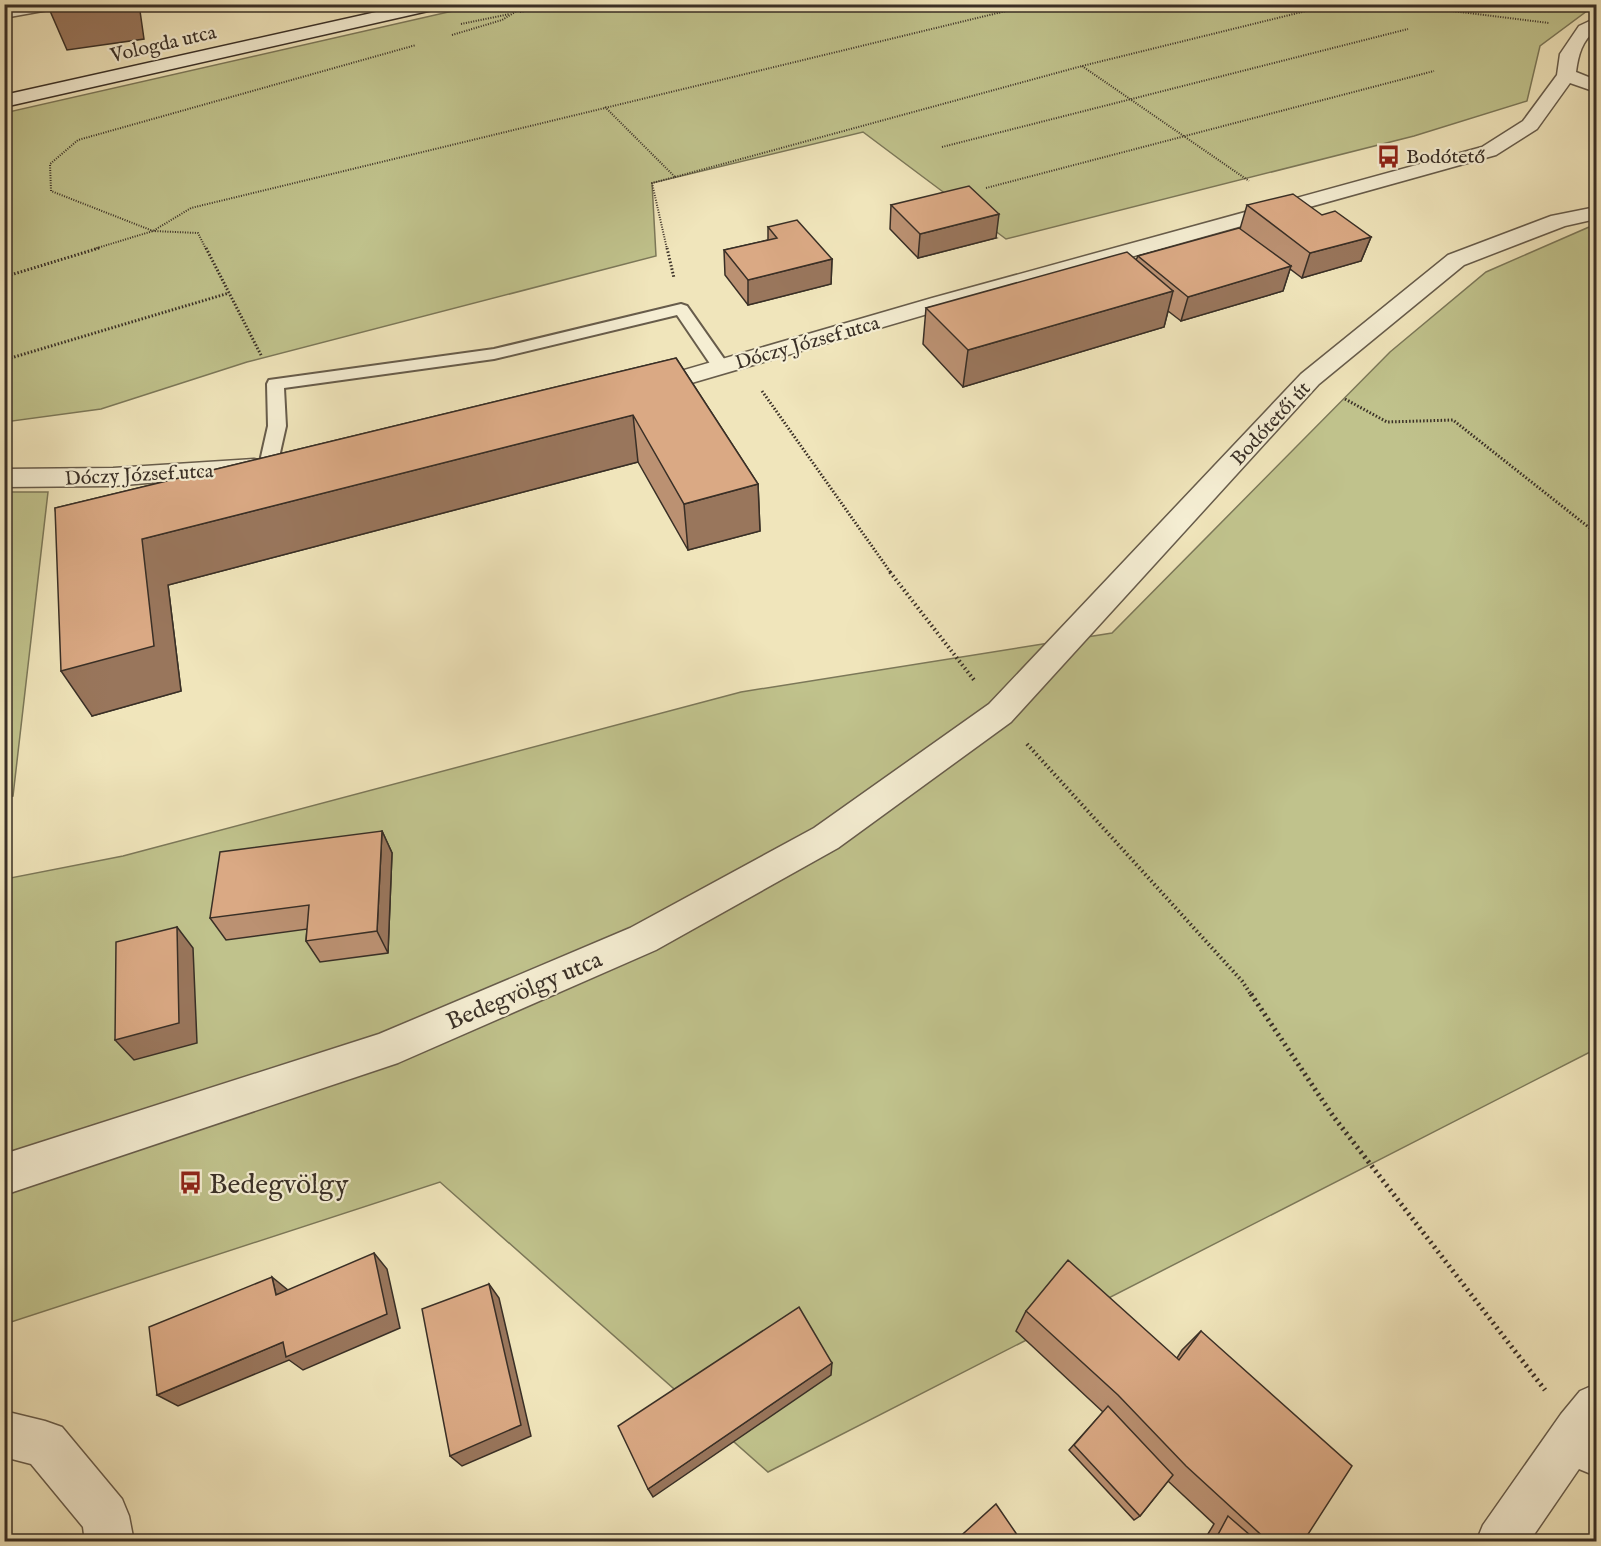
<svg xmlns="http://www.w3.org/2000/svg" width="1601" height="1546" font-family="'IM FELL English',serif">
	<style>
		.green { fill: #c0c28c; stroke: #7c7859; stroke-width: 1.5 }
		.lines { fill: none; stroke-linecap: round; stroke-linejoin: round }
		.lane-casing { stroke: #675c4b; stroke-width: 4 }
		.street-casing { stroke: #675c4b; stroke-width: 3 }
		.secondary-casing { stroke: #392f26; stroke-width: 3 }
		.path-far3 { stroke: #392f26; stroke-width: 2; stroke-dasharray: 1 1.5; stroke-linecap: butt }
		.path-far2 { stroke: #392f26; stroke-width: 3; stroke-dasharray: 1.5 2; stroke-linecap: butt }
		.path-far1 { stroke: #392f26; stroke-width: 4; stroke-dasharray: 1.5 3; stroke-linecap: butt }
		.path { stroke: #392f26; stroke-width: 5; stroke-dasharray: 2 4; stroke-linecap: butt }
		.lane { fill: #f5eed3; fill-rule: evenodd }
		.street { fill: #f5eed3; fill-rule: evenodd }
		.secondary { fill: #f5eed3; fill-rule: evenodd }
		.wall { fill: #bb9172; stroke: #392f26; stroke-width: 1.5 }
		.shaded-wall { fill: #99765c; stroke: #392f26; stroke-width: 1.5 }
		.building { fill: #daa984; stroke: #392f26; stroke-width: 1.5 }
		.labels { text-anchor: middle; stroke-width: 4.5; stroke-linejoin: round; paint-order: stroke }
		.far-street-label { font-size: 20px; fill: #392f26; stroke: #f5eed3 }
		.far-poi-label { font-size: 20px; fill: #392f26; stroke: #f5eed3; text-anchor: start }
		.street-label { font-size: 24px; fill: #392f26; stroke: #f5eed3 }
		.near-poi-label { font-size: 28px; fill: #392f26; stroke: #f5eed3; text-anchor: start }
	</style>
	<rect width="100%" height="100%" fill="#f0e5bb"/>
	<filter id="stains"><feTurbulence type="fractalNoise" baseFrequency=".00333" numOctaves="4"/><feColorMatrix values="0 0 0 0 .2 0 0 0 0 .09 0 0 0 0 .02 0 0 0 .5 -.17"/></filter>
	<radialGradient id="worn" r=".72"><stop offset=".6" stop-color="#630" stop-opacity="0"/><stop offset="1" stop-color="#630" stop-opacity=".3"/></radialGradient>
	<g class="green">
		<polygon points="479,5 1595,5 1540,46 1527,101 1414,136 1006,239 863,132 652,183 656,256 247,362 101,409 5,422 4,113"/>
		<polygon points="1596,224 1596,1049 768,1472 440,1182 5,1324 5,879 123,856 741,692 1112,633 1390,352 1486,272"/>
		<polygon points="5,492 48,492 13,796 5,797"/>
	</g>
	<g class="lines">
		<defs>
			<polygon id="lane" points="681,304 687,306 727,363 729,367 727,371 715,371 677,315 494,359 284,388 286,426 277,466 274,470 262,470 259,466 268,426 267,384 269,380 494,349"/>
			<g id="street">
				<polygon points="23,4 62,4 54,9 4,18 4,8"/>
				<path d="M1596,18V30C1582,40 1578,56 1576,72L1596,80V92L1570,83L1537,129L1496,155L948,308L654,394L645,397L636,394L632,389L636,384L932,298L1482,147L1523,121L1557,75L1560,54L1579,26Z"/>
				<polygon points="1596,207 1596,219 1565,226 1464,265 1319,384 1011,722 838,848 656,950 398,1063 4,1195 4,1154 379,1034 630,928 814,828 989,704 1301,374 1448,255 1551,216"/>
				<polygon points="254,459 263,461 267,467 263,473 113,486 4,487 4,469 113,468"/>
				<polygon points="1596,1384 1596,1476 1579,1469 1529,1542 1476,1542 1483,1525 1561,1414 1580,1391"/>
				<polygon points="4,1411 45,1421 62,1427 122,1499 129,1516 134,1542 85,1542 83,1527 31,1464 4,1457"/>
			</g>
			<polygon id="secondary" points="412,4 445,4 437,9 4,107 4,95"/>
		</defs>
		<use href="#lane" class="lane-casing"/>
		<use href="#street" class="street-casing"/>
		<use href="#secondary" class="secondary-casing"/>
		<g class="path-far3">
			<polyline points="1396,4 1549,23"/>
			<polyline points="520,12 558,4"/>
			<polyline points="461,24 510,14"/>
			<polyline points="452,35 502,20 528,4"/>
			<polyline points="1082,66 1249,181"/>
			<polyline points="605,107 675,177 652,183 667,249"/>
			<polyline points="942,147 1408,29"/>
			<polyline points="675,177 1082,66 1306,11"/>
			<polyline points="986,188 1434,71"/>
			<polyline points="94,249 153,231 191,208 1035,4"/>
			<polyline points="206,249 198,233 153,231 51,191 50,164 78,140 416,45"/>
		</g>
		<g class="path-far2">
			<polyline points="206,248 262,357"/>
			<polyline points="667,248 674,278"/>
			<polyline points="4,277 99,248"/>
			<polyline points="4,360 229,293"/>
			<polyline points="762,391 891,573"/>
			<polyline points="1345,399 1387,422 1453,420 1596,533"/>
		</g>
		<g class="path-far1">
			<polyline points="890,572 974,680"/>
			<polyline points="1027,744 1242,981 1252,996"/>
		</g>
		<polyline class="path" points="1251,994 1333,1116 1545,1390"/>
		<use href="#lane" class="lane"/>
		<use href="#street" class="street"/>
		<use href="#secondary" class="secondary"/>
	</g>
	<g class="wall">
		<polygon points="891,205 996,238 918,258 890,229"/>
		<polygon points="1247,205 1322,215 1371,237 1361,261 1302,278 1290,269 1283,291 1181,321 1168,311 1164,327 963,387 923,344 926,308 1136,260 1138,256 1240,229"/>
		<polygon points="768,227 832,259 831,284 748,305 725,275 724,250 768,240"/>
		<polygon points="676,358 758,484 760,531 688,550 638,462 168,585 181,691 92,716 55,508"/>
		<polygon points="382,831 392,853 388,953 320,962 306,941 307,929 226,940 210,918"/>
		<polygon points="1026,1311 1177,1358 1182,1350 1201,1331 1303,1542 1203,1542 1214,1524 1168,1481 1140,1516 1134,1520 1069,1450 1103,1412 1016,1331"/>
	</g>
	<g class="shaded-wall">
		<polygon points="47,4 139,4 144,39 67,50"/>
		<polygon points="999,214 996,238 918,258 920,234"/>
		<polygon points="1371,237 1361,261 1302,278 1310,253"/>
		<polygon points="832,259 831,284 748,305 748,280"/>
		<polygon points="1291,266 1283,291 1181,321 1188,297"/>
		<polygon points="1173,291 1164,327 963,387 968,350"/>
		<polygon points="633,415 638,462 168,585 181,691 92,716 61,671 142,539"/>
		<polygon points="758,484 760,531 688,550 684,504"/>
		<polygon points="382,831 392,853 388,953 377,931"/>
		<polygon points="177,927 193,948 197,1043 134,1060 115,1040"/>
		<polygon points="374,1253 387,1269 400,1328 303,1370 289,1360 178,1406 157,1395 283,1342"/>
		<polygon points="272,1277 289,1291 276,1295"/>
		<polygon points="489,1284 499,1298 531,1436 462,1466 450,1456"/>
		<polygon points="832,1363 831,1375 653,1497 648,1489"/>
	</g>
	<g class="building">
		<polygon points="969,186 999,214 920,234 891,205"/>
		<polygon points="1293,194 1322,215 1335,211 1371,237 1310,253 1247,205"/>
		<polygon points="797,220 832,259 748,280 724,250 777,238 768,227"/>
		<polygon points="1239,228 1291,266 1188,297 1138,256"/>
		<polygon points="1127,252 1173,291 968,350 926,308"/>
		<polygon points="676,358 758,484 684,504 633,415 142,539 154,646 61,671 55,508"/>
		<polygon points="382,831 377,931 306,941 309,905 210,918 220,852"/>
		<polygon points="177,927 179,1023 115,1040 116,942"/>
		<polygon points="374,1253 387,1314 286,1357 283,1342 157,1395 149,1327 272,1277 276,1295"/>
		<polygon points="1068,1260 1179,1360 1201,1331 1352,1466 1303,1542 1269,1542 1186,1466 1118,1395 1026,1311"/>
		<polygon points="489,1284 521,1425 450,1456 422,1309"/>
		<polygon points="799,1307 832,1363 648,1489 618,1426"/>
		<polygon points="1108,1406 1173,1475 1140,1516 1074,1445"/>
		<polygon points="996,1504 1022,1542 954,1542"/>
		<polygon points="1228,1516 1258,1542 1214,1542"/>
	</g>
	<defs>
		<symbol id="bus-bare" viewBox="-9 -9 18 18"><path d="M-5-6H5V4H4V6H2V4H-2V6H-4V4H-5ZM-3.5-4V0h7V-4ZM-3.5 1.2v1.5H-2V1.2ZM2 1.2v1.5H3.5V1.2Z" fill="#8f2418" stroke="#f5eed3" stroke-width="2.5" paint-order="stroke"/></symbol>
	</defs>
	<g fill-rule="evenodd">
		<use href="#bus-bare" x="1372" y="140" width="33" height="33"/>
		<use href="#bus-bare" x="174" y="1166" width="33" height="33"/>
	</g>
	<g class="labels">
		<g class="far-street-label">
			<text transform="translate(163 43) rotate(-13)" y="7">Vologda utca</text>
			<text transform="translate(807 342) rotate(-16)" y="7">Dóczy József utca</text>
			<text transform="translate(1270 423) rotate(-47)" y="7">Bodótetői út</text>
			<text transform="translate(139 474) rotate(-3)" y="7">Dóczy József utca</text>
		</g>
		<g class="far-poi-label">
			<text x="1406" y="163">Bodótető</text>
		</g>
		<g class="street-label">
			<text transform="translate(524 990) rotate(-23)" y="8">Bedegvölgy utca</text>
		</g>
		<g class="near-poi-label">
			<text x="209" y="1193">Bedegvölgy</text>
		</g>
	</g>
	<rect width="1601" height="1546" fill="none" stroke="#f0e5bb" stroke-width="24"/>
	<rect x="6" y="6" width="1589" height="1534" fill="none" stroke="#392f26" stroke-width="3"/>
	<rect x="12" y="12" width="1577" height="1522" fill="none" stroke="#392f26" stroke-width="1.5"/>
	<rect width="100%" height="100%" filter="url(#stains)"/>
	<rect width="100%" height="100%" fill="url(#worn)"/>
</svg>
